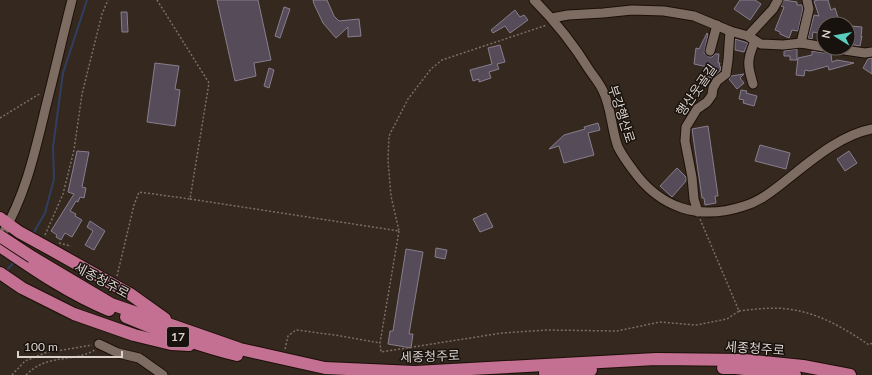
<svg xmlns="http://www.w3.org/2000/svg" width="872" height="375" font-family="Lato,'Noto Sans KR',sans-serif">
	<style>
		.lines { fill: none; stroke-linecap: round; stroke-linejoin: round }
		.stream { stroke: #303f61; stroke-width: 2 }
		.building { fill: #554b59; stroke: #887e8d }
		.minor-casing { stroke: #1c1008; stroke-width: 11 }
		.highway-casing { stroke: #1c1008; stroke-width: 14 }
		.path { stroke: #7b6f66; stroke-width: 1.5; stroke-dasharray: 2 2; stroke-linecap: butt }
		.minor { stroke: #7d6c62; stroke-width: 9 }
		.highway { stroke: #c47092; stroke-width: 12 }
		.highway-bridge-casing { stroke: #1c1008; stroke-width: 14; stroke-linecap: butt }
		.highway-bridge { stroke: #c47092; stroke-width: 12 }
		.labels { text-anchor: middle; stroke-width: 3; stroke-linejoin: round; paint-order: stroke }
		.shield { fill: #18120e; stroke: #a19893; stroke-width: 1 }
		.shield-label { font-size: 12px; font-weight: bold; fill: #dcd2cc }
		.street-label { font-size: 13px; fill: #dcd2cc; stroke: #18120e }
	</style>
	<rect width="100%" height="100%" fill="#35281e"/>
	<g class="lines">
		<g class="stream">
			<polyline points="33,234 45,213 54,179 53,147 63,73 87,0"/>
			<polyline points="6,271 15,261"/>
		</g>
	</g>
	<g class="building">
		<polygon points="217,0 258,0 271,60 254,63 256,76 235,81"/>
		<polygon points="313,0 327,0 334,16 339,21 359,19 361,36 348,37 348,27 336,38 323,23 314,4"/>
		<polygon points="740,0 755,0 761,4 750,20 734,9"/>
		<polygon points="784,0 797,2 797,5 802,5 803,9 798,31 792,30 789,38 780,34 780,32 775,30 784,7 781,6"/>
		<polygon points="818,0 828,0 831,10 835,8 840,24 824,24 824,34 813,32 812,39 808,38 814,15 819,16 814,1"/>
		<polygon points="284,7 290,9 280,38 275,36"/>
		<polygon points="515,10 520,17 524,15 528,20 510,33 505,26 493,33 491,30"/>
		<polygon points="121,12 127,12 128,32 122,32"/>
		<polygon points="851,26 862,27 861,37 862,36 860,46 848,44 848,27 851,28"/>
		<polygon points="707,33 708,34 704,53 709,57 712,57 715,54 719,54 718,63 720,63 719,66 721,67 720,71 712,78 705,76 708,67 694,64 696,48 699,49"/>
		<polygon points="735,39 748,43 744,52 735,50"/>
		<polygon points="500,45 505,62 497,64 499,69 489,72 491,78 479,82 479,79 473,81 470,70 492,64 488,48"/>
		<polygon points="797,49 797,60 790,60 790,56 784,56 784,51"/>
		<polygon points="812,51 823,53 827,52 831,54 832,62 837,60 854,63 829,70 828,66 810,71 805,70 804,76 796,75 798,58 812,55"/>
		<polygon points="872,58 872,74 863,68 868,59"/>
		<polygon points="155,63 179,66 175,89 180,90 175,126 147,122"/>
		<polygon points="269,68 274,70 269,88 264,86"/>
		<polygon points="744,74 740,78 744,83 737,89 729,79 731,76"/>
		<polygon points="741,90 747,91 746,93 757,96 754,106 743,103 744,100 739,99"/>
		<polygon points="598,123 600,130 588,133 594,155 564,163 559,146 549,149 564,135 585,129 584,127"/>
		<polygon points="708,126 718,196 715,196 716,203 705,205 704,198 702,198 692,129"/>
		<polygon points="760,145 790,153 786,169 755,161"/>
		<polygon points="77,151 89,152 82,187 86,188 84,198 80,197 78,202 76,201 70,211 76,214 75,216 82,220 72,237 65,233 61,240 56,237 57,235 51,231 74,194 68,192"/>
		<polygon points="849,151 857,163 845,171 837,159"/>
		<polygon points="677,168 686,177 686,181 672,197 660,186"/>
		<polygon points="486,213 493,227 480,232 473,219"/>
		<polygon points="90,221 105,231 94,250 85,245 93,231 87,227"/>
		<polygon points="436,248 447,250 445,259 435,257"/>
		<polygon points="406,249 423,252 409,334 413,334 411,348 388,344 390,331 393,331"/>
	</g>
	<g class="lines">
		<defs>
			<g id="minor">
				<path d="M534,0C556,22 574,45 590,71C595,78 600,84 603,91C612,109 611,129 618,147C622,155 627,162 633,170C660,208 699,221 744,206C761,201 775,189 789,178C813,159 841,135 872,129"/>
				<polyline points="552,18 568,15 603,13 632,10 664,11 694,16 730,31 748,36 761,44 783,45 801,43 824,47"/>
				<polyline points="801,43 809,9 807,0"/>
				<polyline points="831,48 865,53 872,52"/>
				<polyline points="710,51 717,25"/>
				<path d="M753,84C747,65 747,59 755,41L748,36L773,9L778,0"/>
				<polyline points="698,212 694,199 692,177 685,141 686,127 697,109 707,102 712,95 713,88 717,81 726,74 728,60 730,31"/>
				<path d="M0,238C25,198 35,152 46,106C55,71 63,35 72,0"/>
				<polyline points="99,344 118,353 139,358 163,375"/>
			</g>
			<g id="highway">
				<polyline points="0,218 19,232 50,249 130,294 165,319"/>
				<path d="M0,246C35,270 70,294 109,310"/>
				<polyline points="32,257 111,304 240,349 325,368 415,372 656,359 744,360 803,366 850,375"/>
				<polyline points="0,273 22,288 74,314 134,335 171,344 189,345"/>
				<path d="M126,317C162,332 199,346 237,355"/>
				<polyline points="723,368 736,368 795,375"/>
				<polyline points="545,373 591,370"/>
			</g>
		</defs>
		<use href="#minor" class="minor-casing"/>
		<use href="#highway" class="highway-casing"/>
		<g class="path">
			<polyline points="0,118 41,93"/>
			<polyline points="190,199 399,231 391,196 388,160 389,136 408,99 431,69 442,60 547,25"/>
			<polyline points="399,231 380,343 381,352 502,333 547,330 617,331 660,322 696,325 727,319 739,311 700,219"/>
			<polyline points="45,235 63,194 74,150 82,94 102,14 108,0"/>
			<polyline points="59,243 71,246"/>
			<polyline points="117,276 134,205 139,192 190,199 209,83 157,0"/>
			<path d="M739,311C755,309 772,307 788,309C819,313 844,328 869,345L872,343"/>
			<polyline points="285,349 288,336 296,330 335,335 380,343"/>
			<polyline points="12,375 25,361 45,353 92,345"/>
			<path d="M26,375C44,357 61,361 83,355C87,354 91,352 95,350"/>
		</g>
		<use href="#minor" class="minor"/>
		<use href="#highway" class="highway"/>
		<defs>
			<polyline id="highway-bridge" points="0,236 32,257"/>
		</defs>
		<use href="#highway-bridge" class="highway-bridge-casing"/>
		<use href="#highway-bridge" class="highway-bridge"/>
	</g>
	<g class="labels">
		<rect class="shield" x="167" y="327" width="22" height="20" rx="3"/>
		<g class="shield-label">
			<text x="178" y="341">17</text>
		</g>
		<g class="street-label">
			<text transform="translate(696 90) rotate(-55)" y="5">행산웃골길</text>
			<text transform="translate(622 114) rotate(72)" y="5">부강행산로</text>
			<text transform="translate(102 280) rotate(28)" y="5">세종청주로</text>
			<text transform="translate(755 348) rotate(4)" y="5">세종청주로</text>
			<text transform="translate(430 356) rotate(-2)" y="5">세종청주로</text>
		</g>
	</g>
	<g transform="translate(836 36) rotate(281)"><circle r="19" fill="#18120e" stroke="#665f5a"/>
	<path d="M0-3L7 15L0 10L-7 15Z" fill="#59cebe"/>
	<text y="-6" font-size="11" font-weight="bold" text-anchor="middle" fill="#dcd2cc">N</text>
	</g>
	<path d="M18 351v6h104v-6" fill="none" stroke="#dcd2cc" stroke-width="2"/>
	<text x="24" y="351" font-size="12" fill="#dcd2cc" stroke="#18120e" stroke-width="3" paint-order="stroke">100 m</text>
</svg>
